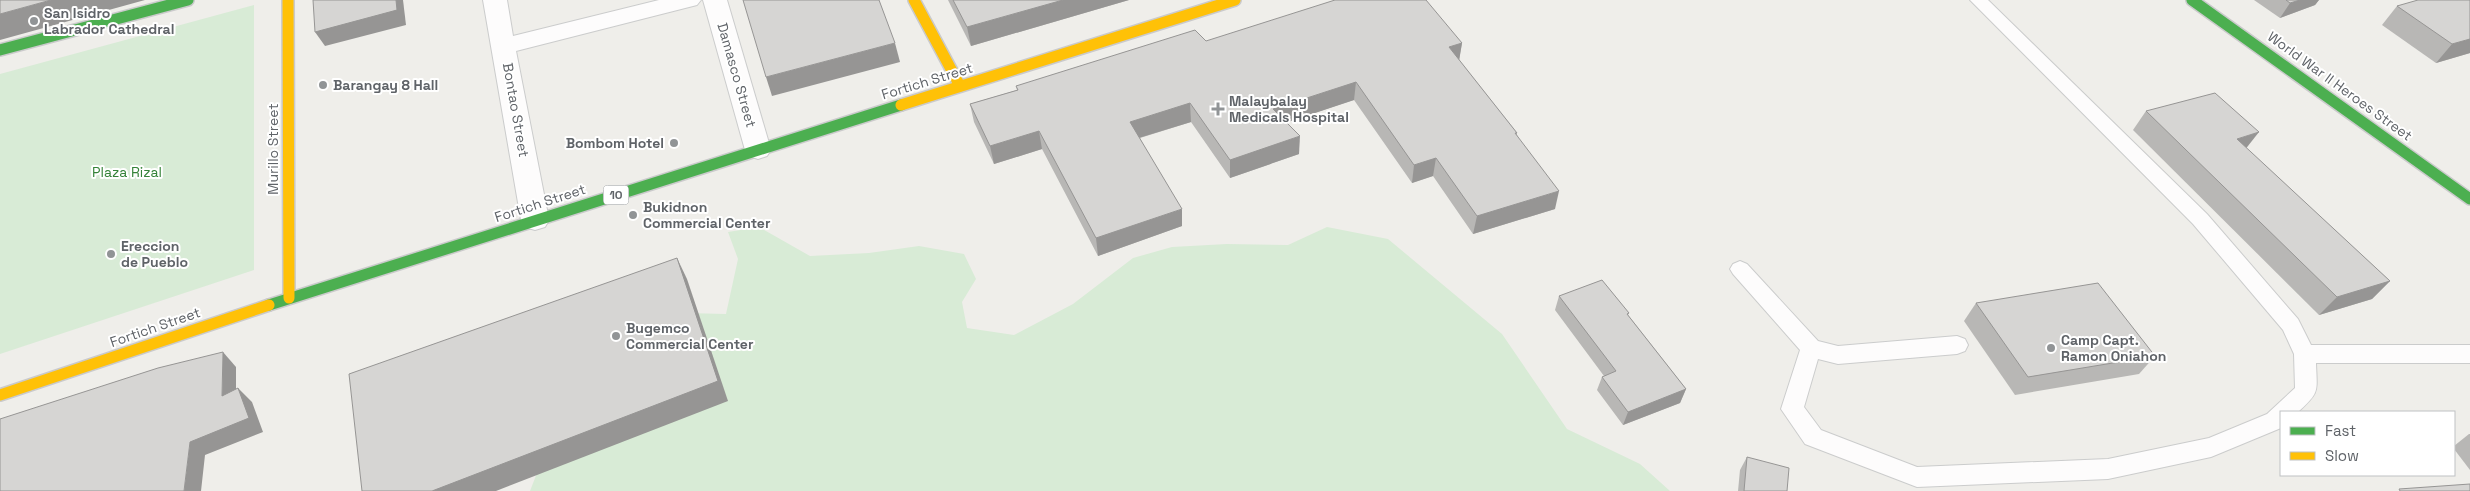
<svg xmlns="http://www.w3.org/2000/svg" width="2470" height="491" font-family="'Space Grotesk',sans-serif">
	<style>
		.green { fill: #d8ebd6 }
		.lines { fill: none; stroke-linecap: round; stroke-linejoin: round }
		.lane-casing { stroke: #cbcccc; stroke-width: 2 }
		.street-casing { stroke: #cbcccc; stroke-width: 2 }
		.fast-casing { stroke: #cacacb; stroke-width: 14 }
		.slow-casing { stroke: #cacacb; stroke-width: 14 }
		.lane { fill: #fdfcfc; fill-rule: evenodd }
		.street { fill: #fdfcfc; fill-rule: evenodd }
		.fast { stroke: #4caf50; stroke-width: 11 }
		.slow { stroke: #ffc107; stroke-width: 11 }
		.wall { fill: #b8b7b5 }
		.shaded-wall { fill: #969594 }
		.building { fill: #d6d5d3; stroke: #969594 }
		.poi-dot { fill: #919496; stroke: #fff; stroke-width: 2 }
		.labels { text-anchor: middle; stroke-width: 4; stroke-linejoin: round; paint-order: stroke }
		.shield { fill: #fff; stroke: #8f9295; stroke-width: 1 }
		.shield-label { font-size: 12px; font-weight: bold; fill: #5f6368 }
		.poi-label { font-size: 14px; font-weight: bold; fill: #5f6368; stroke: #fff; text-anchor: start }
		.street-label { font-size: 14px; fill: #5f6368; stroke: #fff }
		.park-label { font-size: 14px; fill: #348238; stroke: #fff }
	</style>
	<rect width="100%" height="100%" fill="#efeeea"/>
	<g class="green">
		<polygon points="254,5 254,270 0,354 0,74"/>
		<polygon points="759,227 810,256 869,253 919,246 964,254 976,279 962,302 967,328 1014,335 1073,304 1133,258 1172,247 1227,244 1288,245 1327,227 1388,239 1502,334 1567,429 1640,464 1670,491 530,491 549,442 685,313 726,314 738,259 728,232"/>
	</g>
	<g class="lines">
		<defs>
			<path id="lane" d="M1970,0H1988L2207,214L2298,319L2311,345H2470V363H2316C2317,392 2320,392 2298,412H2281V428L2211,457L2108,479L1917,487L1805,444L1781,409L1800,350L1733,274L1730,269L1733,264L1740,261L1747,264L1818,341L1838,346L1957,336L1965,339L1968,345L1965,351L1957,354L1838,364L1818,359L1804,407L1821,430L1917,467L2108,459L2209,438L2267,414L2295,388L2294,354L2283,330L2193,224Z"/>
			<g id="street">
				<polygon points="483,0 507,0 513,36 659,0 701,0 697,5 516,51 549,220 545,227 535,230 525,227 521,220"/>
				<polygon points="703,0 727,0 771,150 767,156 758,159 749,156 745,150"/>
			</g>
			<g id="fast">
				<polyline points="2192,0 2470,199"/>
				<polyline points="0,50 188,0"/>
				<polyline points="269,305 901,105"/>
			</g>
			<g id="slow">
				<polyline points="288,0 289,298"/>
				<polyline points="914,0 960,86"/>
				<polyline points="901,105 1235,0"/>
				<polyline points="0,395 269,305"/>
			</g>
		</defs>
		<use href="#lane" class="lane-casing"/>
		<use href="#street" class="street-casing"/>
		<use href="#fast" class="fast-casing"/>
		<use href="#slow" class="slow-casing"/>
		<use href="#lane" class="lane"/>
		<use href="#street" class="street"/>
		<use href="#fast" class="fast"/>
		<use href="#slow" class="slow"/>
	</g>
	<g class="wall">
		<polygon points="948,0 1129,0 971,46"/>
		<polygon points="2254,0 2319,0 2315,5 2280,18"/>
		<polygon points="2470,0 2470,53 2436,63 2382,25 2397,6"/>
		<polygon points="1206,41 1462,43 1459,60 1517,133 1517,135 1555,209 1473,234 1433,176 1412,183 1354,100 1287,122 1299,154 1230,178 1191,122 1140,138 1182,226 1098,256 1042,149 994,164 974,122 970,104 1017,90 1016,86"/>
		<polygon points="2146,111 2246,148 2390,281 2372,299 2319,315 2133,130"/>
		<polygon points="1559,296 1629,313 1628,315 1686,389 1680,403 1623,425 1597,390 1602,377 1604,376 1555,310"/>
		<polygon points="1976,303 2155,356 2139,374 2015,395 1964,321"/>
		<polygon points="2469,434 2470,434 2470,470 2454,449 2454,446"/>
		<polygon points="1747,457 1787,491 1738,491 1740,470"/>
	</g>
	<g class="shaded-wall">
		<polygon points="51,0 145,0 0,40 0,14"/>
		<polygon points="396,0 403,0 406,25 325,46 315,32"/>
		<polygon points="1063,0 1129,0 971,46 967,27"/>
		<polygon points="2300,0 2319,0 2315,5 2280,18 2290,3"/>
		<polygon points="2470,39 2470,53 2436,63 2452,44"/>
		<polygon points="895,43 900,62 772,96 766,77"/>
		<polygon points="1462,43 1459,61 1449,47"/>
		<polygon points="1356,82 1354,100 1273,127 1273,109"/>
		<polygon points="1190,103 1191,122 1132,140 1130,122"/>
		<polygon points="1039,131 1042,149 994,164 990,146"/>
		<polygon points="2259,132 2244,151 2237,139"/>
		<polygon points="1300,136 1299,154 1230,178 1230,160"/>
		<polygon points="1436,158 1433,176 1412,183 1414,165"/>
		<polygon points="1559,191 1555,209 1473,234 1477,216"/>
		<polygon points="1182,209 1182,226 1098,256 1096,238"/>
		<polygon points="677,258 687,279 728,401 496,491 432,491"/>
		<polygon points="2390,281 2372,299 2319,315 2337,297"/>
		<polygon points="223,352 236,367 236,410 222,396"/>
		<polygon points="238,388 252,402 263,432 205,455 201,491 184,491 190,442"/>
		<polygon points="1686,389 1680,403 1623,425 1628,412"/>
	</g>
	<g class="building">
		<polygon points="0,0 51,0 0,14"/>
		<polygon points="313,0 396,0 397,10 315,32"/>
		<polygon points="743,0 879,0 895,43 766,77"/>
		<polygon points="953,0 1063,0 967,27"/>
		<polygon points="1335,0 1426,0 1462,43 1449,47 1517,133 1515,133 1559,191 1477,216 1436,158 1414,165 1356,82 1273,109 1300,136 1230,160 1190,103 1130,122 1182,209 1096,238 1039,131 990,146 970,104 1018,90 1016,86 1195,30 1206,41"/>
		<polygon points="2286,0 2300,0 2290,3"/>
		<polygon points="2418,0 2470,0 2470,39 2452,44 2397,6"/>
		<polygon points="2215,93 2259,132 2237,139 2390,281 2337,297 2146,111"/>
		<polygon points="677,258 718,381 432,491 362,491 349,374"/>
		<polygon points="1602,280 1629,313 1627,314 1686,389 1628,412 1602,377 1616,371 1559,296"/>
		<polygon points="2098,283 2155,356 2028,377 1976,303"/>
		<polygon points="223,352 222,396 238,388 249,418 190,442 184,491 0,491 0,419 158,368"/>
		<polygon points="1747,457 1789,468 1787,491 1744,491"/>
		<polygon points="2470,484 2470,491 2400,491 2399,489"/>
	</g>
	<g class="poi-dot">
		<circle cx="34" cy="21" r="5"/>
		<circle cx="323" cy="85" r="5"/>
		<path d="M1215.5 101.5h5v5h5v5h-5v5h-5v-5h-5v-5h5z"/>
		<circle cx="674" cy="143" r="5"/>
		<circle cx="633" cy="215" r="5"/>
		<circle cx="111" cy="254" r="5"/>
		<circle cx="616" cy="336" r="5"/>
		<circle cx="2051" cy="348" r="5"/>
	</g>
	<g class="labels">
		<rect class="shield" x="603.5" y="185.5" width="25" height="19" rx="4"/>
		<g class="shield-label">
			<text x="616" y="199">10</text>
		</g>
		<g class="poi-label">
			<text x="44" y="18">San Isidro<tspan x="44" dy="16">Labrador Cathedral</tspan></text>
			<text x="333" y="90">Barangay 8 Hall</text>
			<text x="1229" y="106">Malaybalay<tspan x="1229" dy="16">Medicals Hospital</tspan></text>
			<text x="664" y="148" text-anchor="end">Bombom Hotel</text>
			<text x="643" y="212">Bukidnon<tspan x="643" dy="16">Commercial Center</tspan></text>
			<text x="121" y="251">Ereccion<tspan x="121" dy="16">de Pueblo</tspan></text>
			<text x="626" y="333">Bugemco<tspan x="626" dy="16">Commercial Center</tspan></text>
			<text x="2061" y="345">Camp Capt.<tspan x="2061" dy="16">Ramon Oniahon</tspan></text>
		</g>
		<g class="street-label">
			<text transform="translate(737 75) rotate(74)" y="5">Damasco Street</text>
			<text transform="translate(927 81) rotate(-17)" y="5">Fortich Street</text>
			<text transform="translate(2340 86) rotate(36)" y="5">World War II Heroes Street</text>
			<text transform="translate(516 110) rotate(80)" y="5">Bontao Street</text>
			<text transform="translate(273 149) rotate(-90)" y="5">Murillo Street</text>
			<text transform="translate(540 203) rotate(-18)" y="5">Fortich Street</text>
			<text transform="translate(155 327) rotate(-19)" y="5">Fortich Street</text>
		</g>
		<g class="park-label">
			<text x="127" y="177">Plaza Rizal</text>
		</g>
	</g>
	<rect x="2280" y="411" width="175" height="65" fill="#ffffff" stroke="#bfc1c3"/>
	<rect x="2290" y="427" width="25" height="8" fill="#4caf50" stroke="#bfc1c3"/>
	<text x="2325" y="436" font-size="15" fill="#5f6368">Fast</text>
	<rect x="2290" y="452" width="25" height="8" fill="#ffc107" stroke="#bfc1c3"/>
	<text x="2325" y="461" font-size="15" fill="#5f6368">Slow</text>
</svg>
